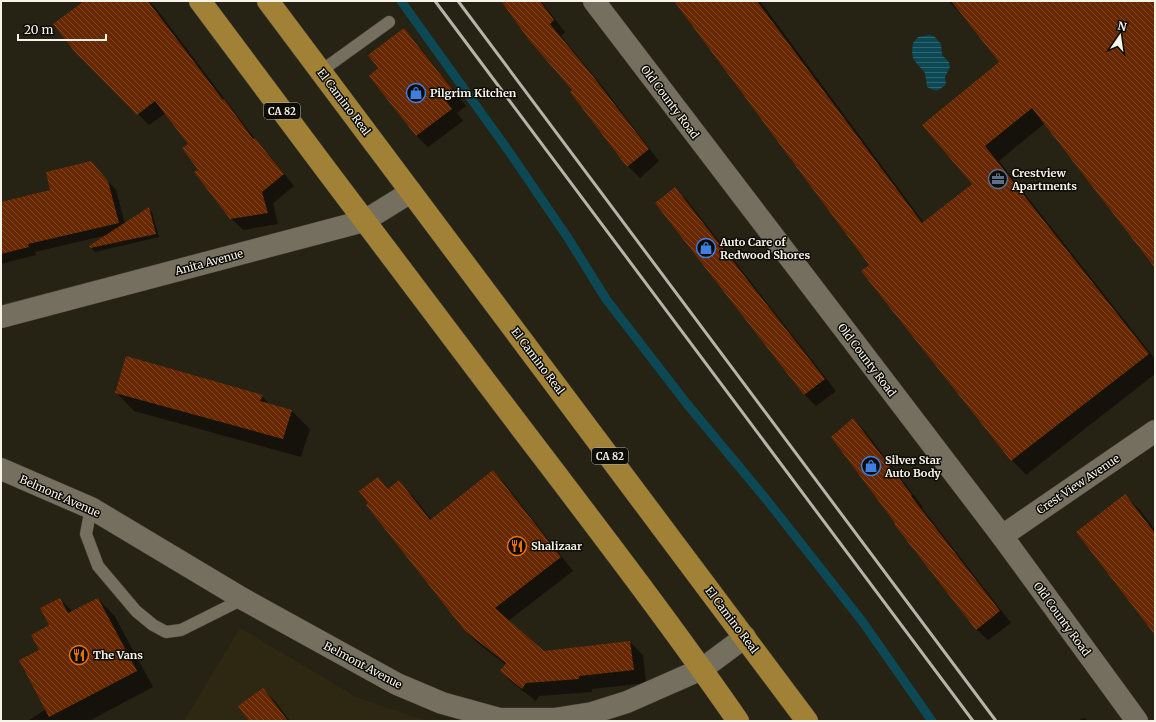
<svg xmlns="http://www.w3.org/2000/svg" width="1156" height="722" font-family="Merriweather,serif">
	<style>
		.built { fill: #2e2813 }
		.water { fill: url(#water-rules) }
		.shadow { fill: #0007 }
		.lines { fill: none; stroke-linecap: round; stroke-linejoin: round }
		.stream { stroke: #0d4955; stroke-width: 9 }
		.building { fill: url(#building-back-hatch) }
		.service-casing { stroke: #423e35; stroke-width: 13 }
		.minor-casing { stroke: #423e35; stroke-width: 23 }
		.tertiary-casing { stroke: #423e35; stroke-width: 23 }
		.primary-casing { stroke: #423e35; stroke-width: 23 }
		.service { stroke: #746f5f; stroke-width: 12 }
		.minor { stroke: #746f5f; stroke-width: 22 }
		.tertiary { stroke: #746f5f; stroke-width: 22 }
		.primary { stroke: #a08136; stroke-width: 22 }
		.rail { stroke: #b6b3a7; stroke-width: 3 }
		.labels { text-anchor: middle; stroke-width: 3; stroke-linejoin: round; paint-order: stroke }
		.shield { fill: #0d0c06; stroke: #b0aea5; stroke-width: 1 }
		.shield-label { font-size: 10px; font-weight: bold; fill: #f6f3e9 }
		.poi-label { font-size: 11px; font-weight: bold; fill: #f6f3e9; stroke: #0d0c06; text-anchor: start }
		.street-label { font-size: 11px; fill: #f6f3e9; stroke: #0d0c06 }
	</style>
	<defs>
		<pattern id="water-rules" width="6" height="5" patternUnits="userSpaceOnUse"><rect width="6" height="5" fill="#0d4955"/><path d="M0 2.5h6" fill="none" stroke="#31646d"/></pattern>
		<pattern id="building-back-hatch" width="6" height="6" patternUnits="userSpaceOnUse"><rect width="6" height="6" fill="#672801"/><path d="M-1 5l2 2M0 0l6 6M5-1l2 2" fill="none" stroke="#7d4826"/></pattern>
	</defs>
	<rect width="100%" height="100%" fill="#262214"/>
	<polygon class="built" points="240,628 358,698 426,721 184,721"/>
	<path class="water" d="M929,35L934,36L941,44L942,55L949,62L950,67L945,77L946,84C939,91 936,92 927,87L925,73L913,59L912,51L913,43L918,37Z"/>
	<g class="shadow">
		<polygon points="86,1 149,1 155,7 255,139 266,151 294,186 273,203 278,224 243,230 231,218 199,170 189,145 166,113 149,125 76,52"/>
		<polygon points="502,1 541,1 565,32 561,36 603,87 659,161 640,178 628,166 572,92 573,90"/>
		<polygon points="675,1 760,1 924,223 973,185 1001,63 971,26 949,1 1155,1 1155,266 1045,123 999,161 1155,359 1155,374 1026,475 1012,460 870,265"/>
		<polygon points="404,29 415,41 466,106 457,113 463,121 428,147 417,136 370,76 380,68"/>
		<polygon points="91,162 116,190 125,224 148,208 152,212 159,237 95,252 91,248 107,235 35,252 36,255 1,264 1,203 52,190"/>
		<polygon points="675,188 687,200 836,391 816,406 805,395"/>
		<polygon points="116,392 262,396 270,405 292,411 310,429 301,457 134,411"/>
		<polygon points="853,419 864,430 923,507 922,508 1011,623 988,640 976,629 896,523"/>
		<polygon points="493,471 506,485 573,571 508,621 544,652 630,642 643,655 646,683 592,689 592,692 539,696 536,701 514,684 501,671 506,665 479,644 465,631 370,503 378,478 389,490 399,482 412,495 432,520"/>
		<polygon points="1125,496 1140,510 1155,530 1155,633"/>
		<polygon points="60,599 73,612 98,599 114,615 153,687 89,721 28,721 46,709 40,650"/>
		<polygon points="263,689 275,701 290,721 250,721"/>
		<polygon points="1085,718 1088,721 1075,721"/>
	</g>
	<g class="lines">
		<polyline class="stream" points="401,1 510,153 568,238 606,299 687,404 766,499 862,621 932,721"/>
	</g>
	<g class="building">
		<polygon points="84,1 148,1 223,100 224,99 253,139 255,138 284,174 262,192 268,213 230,219 194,172 198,170 182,148 188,144 155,101 137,115 75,52 53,24"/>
		<polygon points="501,1 540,1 554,20 550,24 592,75 649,149 627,167 570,92 572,90 529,40"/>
		<polygon points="674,1 757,1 922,223 972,184 922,125 999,62 951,1 1155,1 1155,268 1032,108 985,146 1149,354 1011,461 861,271 869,265"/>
		<polygon points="404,28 456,94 446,101 452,109 416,136 369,76 378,68 368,55"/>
		<polygon points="91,161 108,181 119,223 28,244 29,247 1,254 1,202 50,190 46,172"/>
		<polygon points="675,187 825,379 804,395 655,203"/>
		<polygon points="149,207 156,234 90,248 89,246"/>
		<polygon points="126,356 263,395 260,401 292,410 283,439 115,393"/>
		<polygon points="853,418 912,495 911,496 1000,611 976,630 894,524 895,523 831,437"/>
		<polygon points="493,470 561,557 495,608 544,651 630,641 634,670 579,676 579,679 526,683 522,689 500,671 506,663 465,631 366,505 368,503 359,491 378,477 388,489 399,480 430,520"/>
		<polygon points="1125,494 1155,533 1155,635 1076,532"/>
		<polygon points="60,598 68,613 98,598 137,671 49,717 19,660 39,650 31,635 49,625 40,608"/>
		<polygon points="263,688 288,721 249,721 238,706"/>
	</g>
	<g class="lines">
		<defs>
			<g id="service">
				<polyline points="321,71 389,22"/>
				<polyline points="91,508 86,534 98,566 136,611 153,625 166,632 181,630 243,599"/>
			</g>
			<g id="minor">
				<polyline points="1,317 364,221 411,192"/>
				<polyline points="1,469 91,508 243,599 397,684 442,703 500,719 554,719 592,713 627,702 702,669 745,637"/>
				<polyline points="1002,536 1155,431"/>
			</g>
			<polyline id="tertiary" points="594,1 1002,536 1137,721"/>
			<g id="primary">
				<path d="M200,1C296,130 393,259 490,387C574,498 659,607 738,721"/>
				<polyline points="268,1 807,721"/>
			</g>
		</defs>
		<use href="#service" class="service-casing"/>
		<use href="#minor" class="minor-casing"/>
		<use href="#tertiary" class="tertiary-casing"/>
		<use href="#primary" class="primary-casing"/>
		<use href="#service" class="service"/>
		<use href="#minor" class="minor"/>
		<use href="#tertiary" class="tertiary"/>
		<use href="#primary" class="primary"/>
		<g class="rail">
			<polyline points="435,1 973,721"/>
			<polyline points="458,1 996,721"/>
		</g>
	</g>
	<defs>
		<symbol id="shop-ring" viewBox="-11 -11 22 22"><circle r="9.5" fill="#0d0c06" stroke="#3f7fe0" stroke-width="1.5"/><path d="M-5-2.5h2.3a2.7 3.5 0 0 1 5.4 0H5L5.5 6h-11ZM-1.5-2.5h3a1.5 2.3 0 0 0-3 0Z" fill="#3f7fe0"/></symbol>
		<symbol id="office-ring" viewBox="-11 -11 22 22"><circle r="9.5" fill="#0d0c06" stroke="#5c6f8a" stroke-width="1.5"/><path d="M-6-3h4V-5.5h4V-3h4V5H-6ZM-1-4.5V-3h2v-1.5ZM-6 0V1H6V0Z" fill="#5c6f8a"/></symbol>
		<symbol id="restaurant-ring" viewBox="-11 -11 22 22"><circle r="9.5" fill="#0d0c06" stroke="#e8710a" stroke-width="1.5"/><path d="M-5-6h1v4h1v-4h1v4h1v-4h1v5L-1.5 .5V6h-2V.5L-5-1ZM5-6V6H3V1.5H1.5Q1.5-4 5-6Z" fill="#e8710a"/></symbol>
	</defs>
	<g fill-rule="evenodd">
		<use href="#shop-ring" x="405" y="82" width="22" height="22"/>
		<use href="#office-ring" x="987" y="168" width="22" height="22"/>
		<use href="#shop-ring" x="695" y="237" width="22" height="22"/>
		<use href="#shop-ring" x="860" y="455" width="22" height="22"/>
		<use href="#restaurant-ring" x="506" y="535" width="22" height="22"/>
		<use href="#restaurant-ring" x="68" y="644" width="22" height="22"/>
	</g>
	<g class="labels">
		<g class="shield">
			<rect x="264" y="103" width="36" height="16" rx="3"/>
			<rect x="592" y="448" width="36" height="16" rx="3"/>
		</g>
		<g class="shield-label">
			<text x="282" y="115">CA 82</text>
			<text x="610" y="460">CA 82</text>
		</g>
		<g class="poi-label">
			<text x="430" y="97">Pilgrim Kitchen</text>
			<text x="1012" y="177">Crestview<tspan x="1012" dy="13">Apartments</tspan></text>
			<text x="720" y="246">Auto Care of<tspan x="720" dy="13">Redwood Shores</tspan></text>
			<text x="885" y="464">Silver Star<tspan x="885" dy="13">Auto Body</tspan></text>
			<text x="531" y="550">Shalizaar</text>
			<text x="93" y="659">The Vans</text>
		</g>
		<g class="street-label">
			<text transform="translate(344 102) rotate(53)" y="4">El Camino Real</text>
			<text transform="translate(670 102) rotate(53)" y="4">Old County Road</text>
			<text transform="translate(209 262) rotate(-15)" y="4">Anita Avenue</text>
			<text transform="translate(867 360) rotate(53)" y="4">Old County Road</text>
			<text transform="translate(538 361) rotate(53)" y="4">El Camino Real</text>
			<text transform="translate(1078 484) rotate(-34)" y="4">Crest View Avenue</text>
			<text transform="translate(60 496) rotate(24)" y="4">Belmont Avenue</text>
			<text transform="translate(1062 619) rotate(54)" y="4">Old County Road</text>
			<text transform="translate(732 620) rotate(53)" y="4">El Camino Real</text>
			<text transform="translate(363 665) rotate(28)" y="4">Belmont Avenue</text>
		</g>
	</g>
	<rect width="1156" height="722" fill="none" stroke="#f6f3e9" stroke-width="4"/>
	<g transform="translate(1120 36) rotate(13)" stroke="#0d0c06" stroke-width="3" paint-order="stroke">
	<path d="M0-3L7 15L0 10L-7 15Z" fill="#f6f3e9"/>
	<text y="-6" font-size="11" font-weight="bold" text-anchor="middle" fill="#f6f3e9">N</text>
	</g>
	<path d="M18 34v6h88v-6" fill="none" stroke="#f6f3e9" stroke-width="2"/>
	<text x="24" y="34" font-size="12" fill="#f6f3e9" stroke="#0d0c06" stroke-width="3" paint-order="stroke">20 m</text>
</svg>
